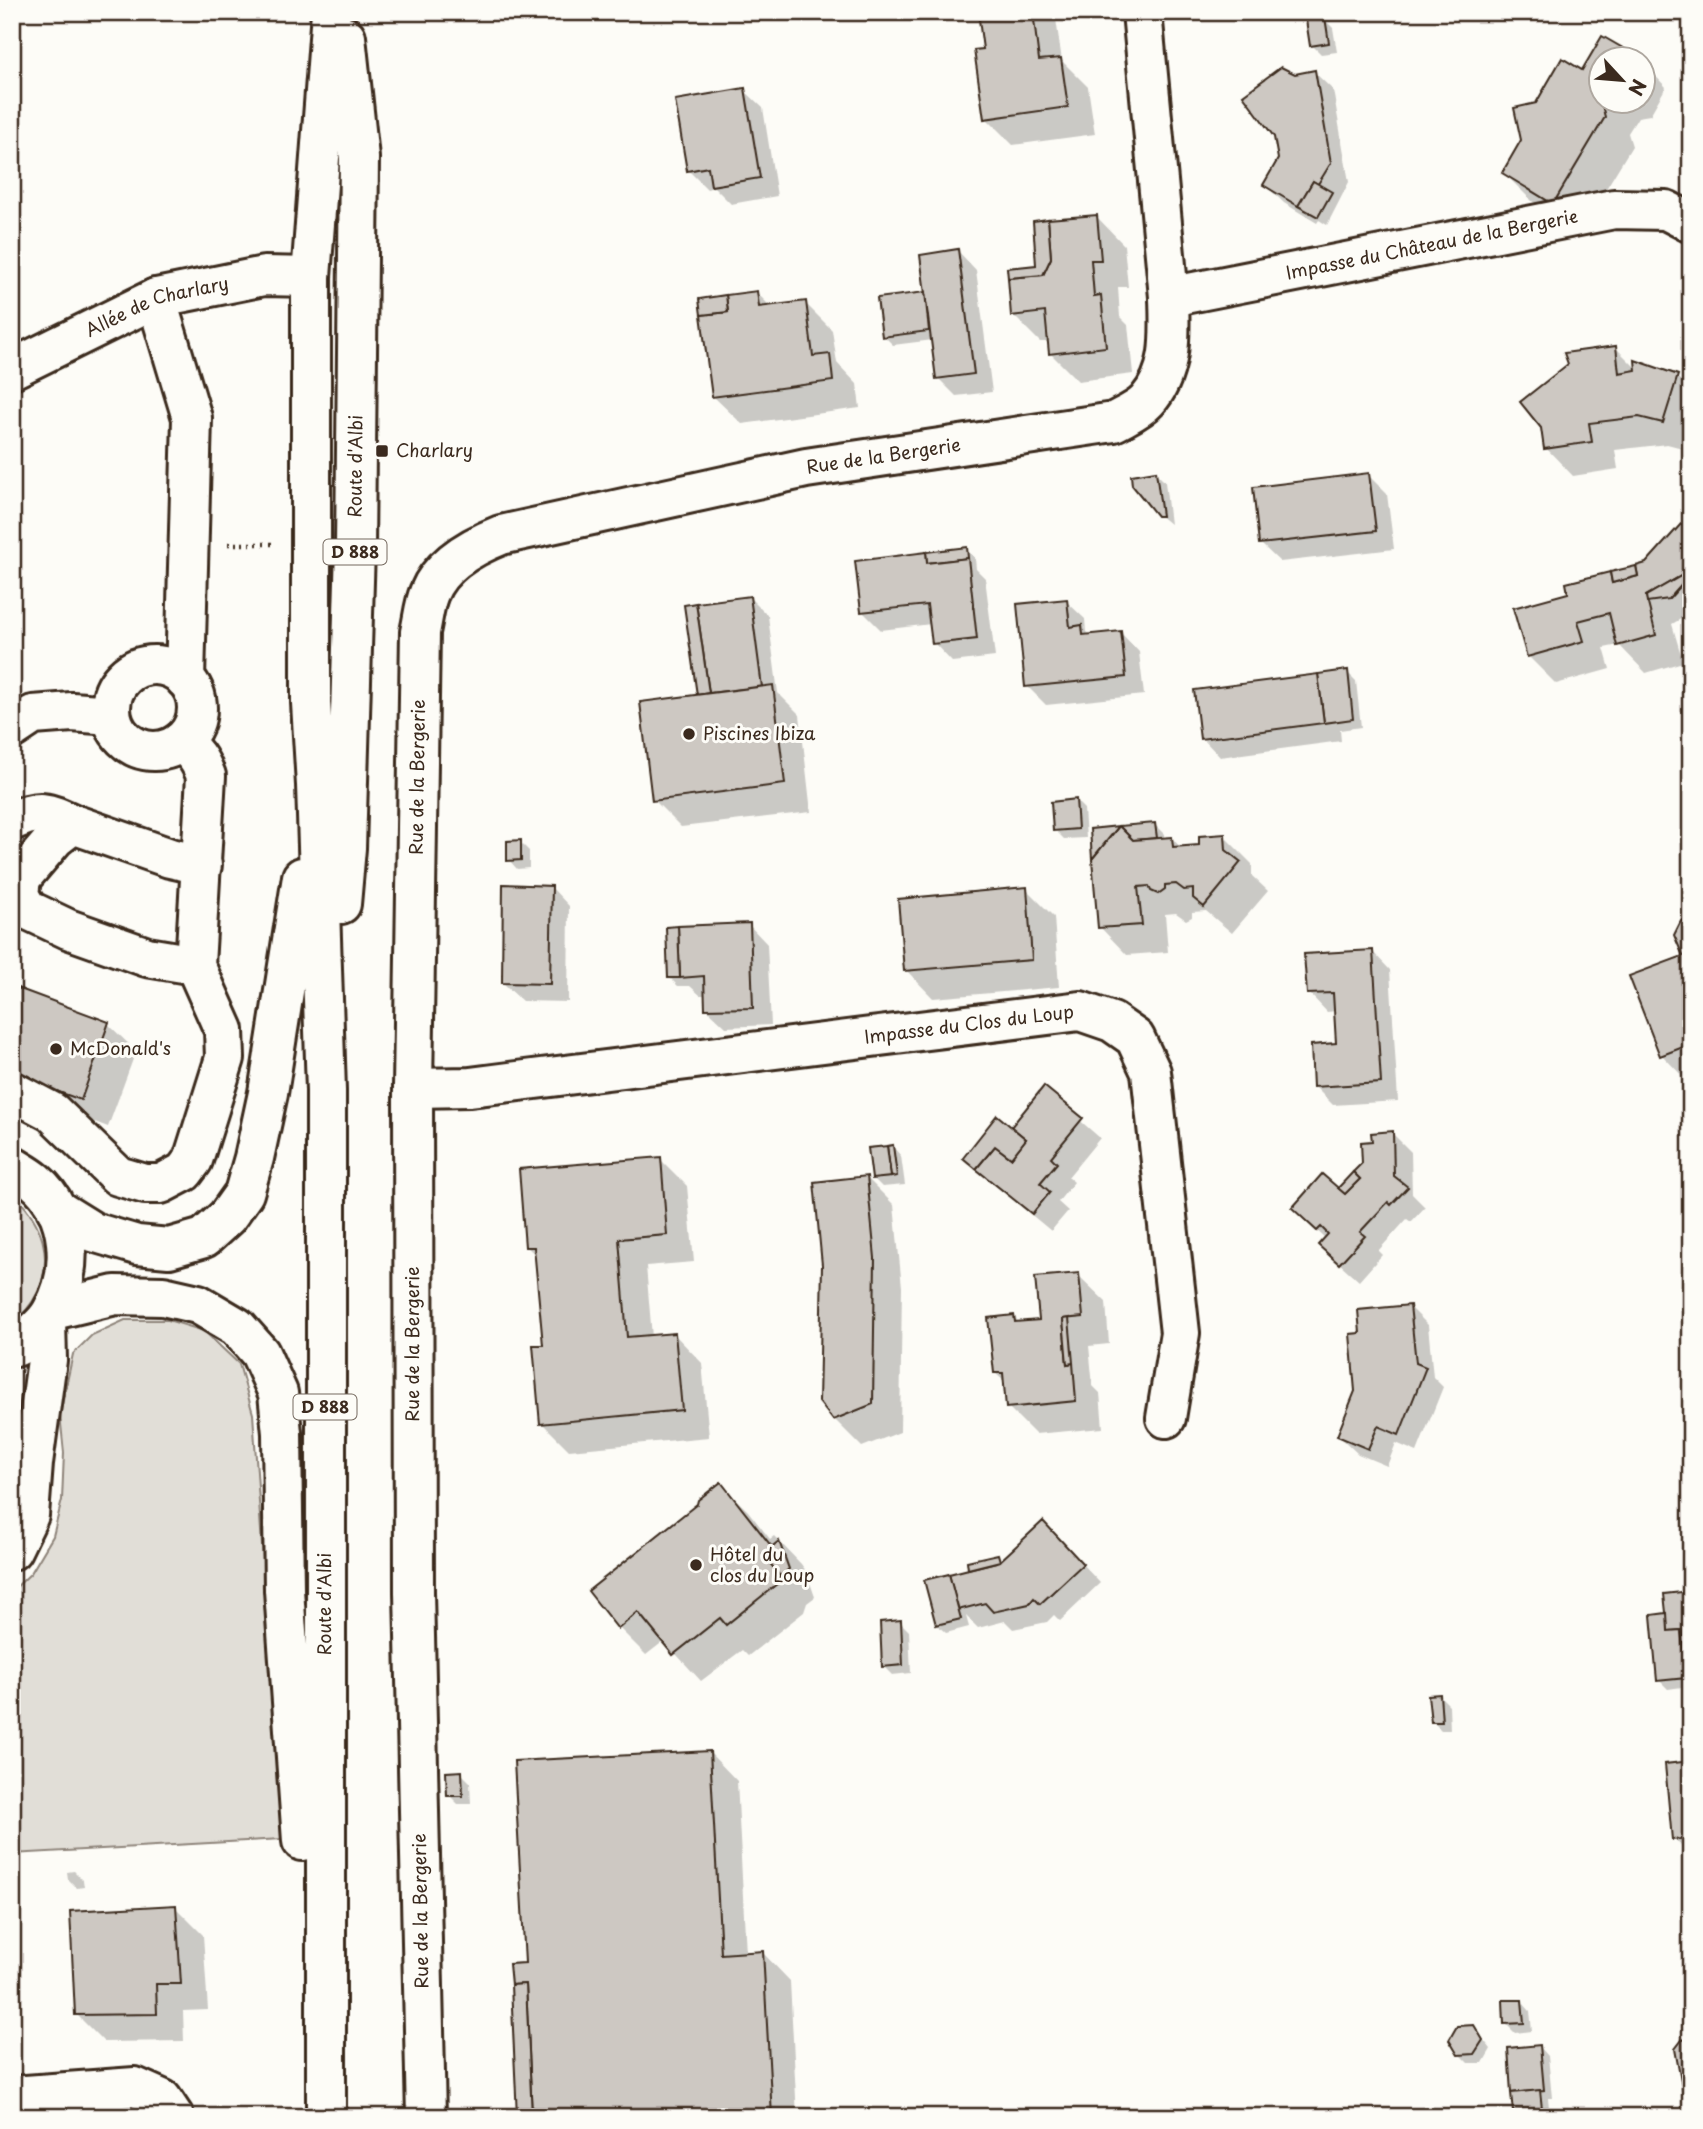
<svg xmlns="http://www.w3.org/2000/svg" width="1703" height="2129" font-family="'Playpen Sans',sans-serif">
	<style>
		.green { fill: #e1ded7; stroke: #8e847a; stroke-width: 2 }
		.shadow { fill: #0003 }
		.building { fill: #cdc8c2; stroke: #3b2a1e; stroke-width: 2 }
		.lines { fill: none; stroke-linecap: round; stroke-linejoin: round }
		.minor-casing { stroke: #3b2a1e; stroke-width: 44 }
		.major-casing { stroke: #3b2a1e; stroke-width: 44 }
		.path { stroke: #3b2a1e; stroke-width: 4.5; stroke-dasharray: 2 5; stroke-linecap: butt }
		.minor { stroke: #fdfcf7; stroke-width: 38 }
		.major { stroke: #fdfcf7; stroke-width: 38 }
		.poi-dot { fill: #3b2a1e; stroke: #fdfcf7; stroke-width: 2.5 }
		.labels { text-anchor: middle; stroke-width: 6; stroke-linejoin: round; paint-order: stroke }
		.shield { fill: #fdfcf7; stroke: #75695f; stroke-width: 2 }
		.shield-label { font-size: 16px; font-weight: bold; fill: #3b2a1e }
		.street-label { font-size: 18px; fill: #3b2a1e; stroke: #fdfcf7 }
		.poi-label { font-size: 18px; fill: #3b2a1e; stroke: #fdfcf7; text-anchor: start }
	</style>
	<rect width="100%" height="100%" fill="#fdfcf7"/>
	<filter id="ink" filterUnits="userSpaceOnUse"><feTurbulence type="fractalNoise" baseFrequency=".0143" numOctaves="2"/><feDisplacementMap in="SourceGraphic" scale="14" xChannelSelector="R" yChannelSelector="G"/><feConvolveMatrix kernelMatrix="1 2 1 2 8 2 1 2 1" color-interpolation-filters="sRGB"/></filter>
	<g filter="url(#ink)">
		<g class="green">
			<path d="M12,1194C54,1228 58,1289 12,1323Z"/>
			<polygon points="125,1320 168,1320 204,1331 239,1364 253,1414 282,1839 12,1854 12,1591 31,1573 53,1536 62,1500 64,1453 60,1414 73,1354 92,1335"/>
		</g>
		<g class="shadow">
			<polygon points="980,12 1055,12 1062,61 1088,87 1095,134 1013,145 986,118 985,50"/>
			<polygon points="1500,12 1542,12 1543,14 1509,22"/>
			<polygon points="1324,19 1333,28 1337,52 1321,54 1312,45"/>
			<polygon points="1602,38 1639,60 1602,60 1602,102 1644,102 1644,64 1666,87 1650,115 1638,117 1628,133 1632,146 1581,230 1532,201 1504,173 1523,141 1537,104 1583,72"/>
			<polygon points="1314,72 1333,90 1349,182 1327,225 1319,220 1317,223 1284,203 1265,185 1280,160 1295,75"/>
			<polygon points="744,90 763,108 777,196 731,204 714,187 707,189 688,170"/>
			<polygon points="1097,217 1124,245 1128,287 1118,287 1120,317 1128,325 1133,374 1078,381 1050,353 1049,342 1040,342 1013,315 1038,267"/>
			<polygon points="958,251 976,270 992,392 956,396 938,378 933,340 893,345 884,336 924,294"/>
			<polygon points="757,293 771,307 805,303 832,330 837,363 857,384 860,408 742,424 714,397"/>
			<polygon points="1616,348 1638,370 1677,377 1691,391 1690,450 1667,444 1615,450 1618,469 1573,476 1546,448"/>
			<polygon points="1156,473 1165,482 1170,524 1159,515"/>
			<polygon points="1368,475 1387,494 1394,549 1280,562 1261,544"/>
			<polygon points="1691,536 1691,613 1672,624 1683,662 1646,673 1619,645 1604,648 1610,669 1556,684 1528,656 1570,594 1647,565"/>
			<polygon points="966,549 975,558 976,569 985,578 995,657 952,662 934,643 931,624 881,630 863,612"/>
			<polygon points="749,597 768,616 778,693 800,715 811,812 681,827 654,800 701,696"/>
			<polygon points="1066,601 1085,619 1086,632 1091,636 1121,633 1139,652 1144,695 1046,705 1027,686"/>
			<polygon points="1347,672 1356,681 1361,727 1340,730 1341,741 1220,757 1202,738"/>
			<polygon points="1076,801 1084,809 1086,838 1064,839 1055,830"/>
			<polygon points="1155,825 1164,834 1164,839 1172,838 1181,848 1201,846 1224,836 1252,864 1252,876 1268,891 1232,933 1206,911 1192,912 1192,917 1186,920 1176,913 1165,914 1168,952 1127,955 1100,927 1092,830"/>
			<polygon points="520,842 529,851 529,868 517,869 509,860"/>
			<polygon points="551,887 569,906 568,1002 522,1001 503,983"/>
			<polygon points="1026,889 1054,917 1059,987 933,998 906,970"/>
			<polygon points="1691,919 1691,1082 1689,1083 1662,1055 1685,957"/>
			<polygon points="749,925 767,944 771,1025 726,1027 707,1009 706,995 700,995 690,986 678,986 669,977"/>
			<polygon points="1372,951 1390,970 1398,1101 1333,1105 1315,1087 1338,1045 1336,1011 1327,1012 1309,993"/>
			<polygon points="12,988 108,1024 136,1051 108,1127 34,1099"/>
			<polygon points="1044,1089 1100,1138 1068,1177 1074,1182 1058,1202 1068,1211 1051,1231 987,1178 1011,1129"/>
			<polygon points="1392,1133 1411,1152 1412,1194 1425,1207 1411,1222 1407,1219 1378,1251 1382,1255 1359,1281 1339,1263 1326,1239 1312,1226 1344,1195 1363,1163"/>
			<polygon points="893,1147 901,1156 905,1185 882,1187 874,1179"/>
			<polygon points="660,1159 687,1186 694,1262 646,1266 652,1337 675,1335 702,1363 709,1437 569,1450 542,1423 545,1346 537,1256 527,1247"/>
			<polygon points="866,1177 894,1205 902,1287 900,1432 862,1447 834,1419"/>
			<polygon points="1078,1275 1106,1302 1109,1344 1089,1346 1093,1386 1100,1393 1103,1428 1035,1434 1008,1407 1005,1382 995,1373 1014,1317 1020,1323 1041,1321"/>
			<polygon points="1410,1307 1428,1325 1433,1377 1443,1387 1417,1452 1396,1443 1387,1466 1358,1454 1339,1436 1357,1391 1362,1335"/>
			<polygon points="720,1484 748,1511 770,1539 774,1536 801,1564 806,1571 815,1597 807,1603 804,1612 748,1656 742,1650 701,1681 664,1641 646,1655 619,1628 699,1505"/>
			<polygon points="1061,1542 1100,1583 1060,1621 1054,1615 1047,1622 1013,1629 1005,1621 978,1628 966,1616 969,1627 946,1633 937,1625 972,1570 970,1568 997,1556 1002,1561"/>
			<polygon points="1691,1593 1691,1691 1689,1686 1668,1689 1659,1680 1668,1615"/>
			<polygon points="900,1622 909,1631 911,1673 892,1675 883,1666"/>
			<polygon points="1440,1696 1449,1705 1450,1730 1441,1730 1432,1721"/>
			<polygon points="710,1753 737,1781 746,1954 763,1953 790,1981 797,2117 519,2117 527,1965"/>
			<polygon points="1691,1763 1691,1855 1674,1839"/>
			<polygon points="461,1773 470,1782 471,1804 458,1804 449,1795"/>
			<polygon points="74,1871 83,1880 84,1887 77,1888 68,1879 67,1872"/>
			<polygon points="175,1907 203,1935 208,2010 183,2011 184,2041 104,2042 76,2014"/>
			<polygon points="1522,2002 1530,2011 1532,2031 1515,2033 1506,2024"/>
			<polygon points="1473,2027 1491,2049 1483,2063 1468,2063 1459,2054"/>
			<polygon points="1691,2040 1689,2117 1677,2050"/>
			<polygon points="1540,2047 1548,2056 1552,2098 1548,2098 1550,2117 1520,2117 1514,2111"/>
		</g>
		<g class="building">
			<polygon points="978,12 1033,12 1039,60 1061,58 1068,107 984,119 974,50 983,49"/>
			<polygon points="1325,17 1329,43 1310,46 1306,20"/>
			<polygon points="1602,36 1640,58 1602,60 1602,102 1604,102 1602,105 1605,117 1553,204 1502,173 1521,140 1514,108 1536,103 1562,58 1582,70"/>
			<polygon points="1281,67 1295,74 1315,70 1331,163 1318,184 1313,181 1298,206 1263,185 1278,159 1274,137 1243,95"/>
			<polygon points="745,88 760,178 711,186 708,167 687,171 675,100"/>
			<polygon points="1313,181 1332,192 1318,217 1298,206"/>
			<polygon points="1097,215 1101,260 1091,260 1094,296 1101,295 1106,347 1049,354 1045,312 1011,316 1008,278 1043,275 1051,258 1048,219"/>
			<polygon points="1048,219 1051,258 1043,275 1008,278 1007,268 1036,265 1033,221"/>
			<polygon points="958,249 974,374 936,379 920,255"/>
			<polygon points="757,291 759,307 806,301 813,356 830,354 833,381 712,397 701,315 728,312 726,295"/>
			<polygon points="925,292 929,331 882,337 877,298"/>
			<polygon points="726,295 728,312 701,315 699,299"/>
			<polygon points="1616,346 1619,373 1636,370 1635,360 1678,375 1663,423 1639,417 1589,423 1592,442 1544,449 1541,428 1520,402 1568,364 1564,353"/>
			<polygon points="1156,471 1162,516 1157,516 1132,485 1131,475"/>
			<polygon points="1369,473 1376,531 1259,544 1253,487"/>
			<polygon points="1681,524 1691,533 1691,574 1686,580 1681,576 1646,596 1656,635 1617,646 1609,613 1578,621 1584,641 1527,657 1513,608 1568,593 1566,583 1610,572 1612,583 1638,576 1636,566 1646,563"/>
			<polygon points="967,547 968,558 927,563 926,552"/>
			<polygon points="926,552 927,563 968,558 977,639 932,644 927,605 861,612 855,561"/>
			<polygon points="1636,566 1638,576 1612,583 1610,572"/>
			<polygon points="1681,576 1686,580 1669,599 1647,602 1646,596"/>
			<polygon points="750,596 762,687 709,693 696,603"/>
			<polygon points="1067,599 1070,627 1082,625 1083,635 1121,631 1126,677 1025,687 1017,604"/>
			<polygon points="696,603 709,693 697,695 684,605"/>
			<polygon points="1348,670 1353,719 1324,723 1318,674"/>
			<polygon points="1318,674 1324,723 1200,739 1194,690"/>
			<polygon points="773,685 785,784 652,801 640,702"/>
			<polygon points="1076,799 1078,829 1053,831 1051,802"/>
			<polygon points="1155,823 1157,838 1133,840 1119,826"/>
			<polygon points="1119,826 1133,840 1172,837 1173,847 1199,845 1199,836 1225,834 1226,850 1241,862 1204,907 1193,898 1193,889 1184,890 1176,884 1165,885 1165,889 1158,894 1151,891 1149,886 1138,887 1142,925 1098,928 1092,859"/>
			<polygon points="1119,826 1092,859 1090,829"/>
			<polygon points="521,840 521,860 507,861 507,841"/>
			<polygon points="503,884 552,886 550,984 502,983"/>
			<polygon points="1027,887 1032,960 904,971 898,899"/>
			<polygon points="1691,917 1691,1044 1660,1056 1629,976 1683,956 1674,935 1681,921"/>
			<polygon points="750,923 753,1008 705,1009 704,976 680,978 678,926"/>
			<polygon points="678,926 680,978 668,978 666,927"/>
			<polygon points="1373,950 1381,1083 1313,1087 1311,1045 1336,1043 1333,993 1307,994 1304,954"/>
			<polygon points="12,986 109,1022 81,1100 12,1075"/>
			<polygon points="1044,1086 1083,1118 1051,1157 1057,1163 1040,1183 1050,1192 1032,1214 976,1169 995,1146 1011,1158 1026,1139 1011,1127"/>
			<polygon points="997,1115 1026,1139 1011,1158 995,1146 976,1169 963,1158"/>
			<polygon points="1393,1131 1394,1176 1408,1187 1391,1205 1388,1202 1360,1232 1365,1236 1339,1264 1318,1245 1328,1234 1321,1227 1317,1231 1292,1208 1322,1174 1345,1194 1360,1179 1353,1172 1362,1163 1361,1142 1372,1141 1371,1133"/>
			<polygon points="893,1145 897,1176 891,1177 887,1146"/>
			<polygon points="887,1146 891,1177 872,1179 868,1148"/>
			<polygon points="661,1157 667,1235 619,1239 627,1337 675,1333 682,1410 540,1424 533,1345 543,1345 534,1247 525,1247 519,1169"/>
			<polygon points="1353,1172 1360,1179 1345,1194 1338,1188"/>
			<polygon points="867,1176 875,1258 873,1404 833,1420 819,1402 822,1265 814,1182"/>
			<polygon points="1079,1273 1083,1317 1063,1319 1067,1364 1073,1363 1076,1401 1006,1408 1003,1373 994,1373 988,1318 1014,1315 1015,1322 1039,1320 1035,1277"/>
			<polygon points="1410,1305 1416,1363 1426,1367 1399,1435 1378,1426 1368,1449 1337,1436 1355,1391 1350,1334 1360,1333 1358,1310"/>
			<polygon points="1069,1318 1073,1363 1067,1364 1063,1319"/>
			<polygon points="721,1482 772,1547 763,1554 780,1576 777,1584 726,1625 720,1618 673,1655 638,1612 618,1629 588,1591 697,1504 698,1500"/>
			<polygon points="1043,1521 1083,1564 1040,1604 1034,1598 1029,1604 993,1612 985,1603 958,1610 949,1574 1000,1561"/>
			<polygon points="779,1541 789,1569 780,1576 763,1554"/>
			<polygon points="998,1554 1000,1561 968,1569 967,1561"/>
			<polygon points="949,1574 961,1619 936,1625 924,1580"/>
			<polygon points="1691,1591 1691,1689 1687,1690 1681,1630 1668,1631 1664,1594"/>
			<polygon points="1667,1613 1668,1631 1681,1630 1686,1678 1657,1681 1651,1615"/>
			<polygon points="901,1620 903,1665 882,1667 880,1622"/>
			<polygon points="1440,1694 1442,1722 1431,1722 1428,1695"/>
			<polygon points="710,1751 721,1954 763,1951 772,2117 532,2117 526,1984 511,1985 509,1964 525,1963 514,1761"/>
			<polygon points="1691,1761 1691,1838 1672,1840 1665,1764"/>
			<polygon points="462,1771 463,1796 447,1796 446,1772"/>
			<polygon points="176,1905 181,1984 156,1984 157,2014 75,2015 70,1911"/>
			<polygon points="526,1984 532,2117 517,2117 511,1985"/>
			<polygon points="1503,2000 1522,2000 1524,2023 1504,2024"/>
			<polygon points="1474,2025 1483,2040 1474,2054 1458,2055 1449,2040 1457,2026"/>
			<polygon points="1691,2038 1691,2117 1687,2117 1685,2107 1689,2101 1688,2095 1683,2092 1675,2049 1682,2040"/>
			<polygon points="1540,2045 1544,2090 1511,2093 1508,2048"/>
			<polygon points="1540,2090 1542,2109 1513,2112 1511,2093"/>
		</g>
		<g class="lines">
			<defs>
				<g id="minor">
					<path id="s1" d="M1169,297L1614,209L1666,210L1691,223"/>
					<polyline points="156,298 192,418 185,679"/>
					<path id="s2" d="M12,369L156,298L264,276L311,277"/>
					<circle cx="154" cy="708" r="43"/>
					<polyline points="12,729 33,715 72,712 111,715"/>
					<path d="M12,821C39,808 47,812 73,824"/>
					<polyline points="195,965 147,957 68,929 28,910 19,895 21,878 55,838 73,824 170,858 202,865"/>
					<path id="s3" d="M413,1088L470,1087L1080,1011L1112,1022L1135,1038L1151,1072L1180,1333L1166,1418"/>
					<path d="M12,1091L52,1112L118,1176L145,1184H161L184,1172L193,1160L225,1058L224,1030L195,965L206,776C200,760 194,751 180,742"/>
					<path d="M12,1166C20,1171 28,1175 35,1181C72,1212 75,1271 52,1311C45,1325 30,1335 18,1346L12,1348"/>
					<polyline points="12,1550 29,1515 33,1463 47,1360 46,1321"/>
					<polyline points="12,2096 135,2087 162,2099 174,2117"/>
					<path id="s4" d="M426,2117L414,1592L413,1088L420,632C423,620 424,605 429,593C441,563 473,546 501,535L806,468L1114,422C1124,416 1139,410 1147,401C1173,372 1170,334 1169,297L1142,12"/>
				</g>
				<g id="major">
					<path id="s5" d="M341,904L346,848L355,548L359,158L346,37"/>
					<polyline points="56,1209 93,1232 137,1245 169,1248 204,1238 227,1217 244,1193 254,1158 268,1093 302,877"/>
					<polyline points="53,1310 115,1295 163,1296 198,1304 237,1327 260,1353 278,1393 282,1433 284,1590 302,1841"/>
					<polyline points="326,2117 326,1091 316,785 311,703 311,277 331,12"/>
				</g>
			</defs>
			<use href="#minor" class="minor-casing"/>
			<use href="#major" class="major-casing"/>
			<polyline class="path" points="228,544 272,544"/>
			<use href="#minor" class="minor"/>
			<use href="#major" class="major"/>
		</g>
	</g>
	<g class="poi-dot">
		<rect x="375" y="444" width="14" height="14" rx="3.5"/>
		<circle cx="689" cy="734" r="7"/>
		<circle cx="56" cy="1049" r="7"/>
		<circle cx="696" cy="1565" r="7"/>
	</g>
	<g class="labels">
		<g class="shield">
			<rect x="323.5" y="539.5" width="63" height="25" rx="5"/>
			<rect x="293.5" y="1394.5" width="63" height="25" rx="5"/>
		</g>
		<g class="shield-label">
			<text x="355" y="558">D 888</text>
			<text x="325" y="1413">D 888</text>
		</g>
		<g class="street-label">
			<text dy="6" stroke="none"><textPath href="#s1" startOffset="268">Impasse du Château de la Bergerie</textPath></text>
			<text dy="6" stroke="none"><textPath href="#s2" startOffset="159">Allée de Charlary</textPath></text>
			<text dy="6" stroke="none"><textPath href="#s4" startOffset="2011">Rue de la Bergerie</textPath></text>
			<text dy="6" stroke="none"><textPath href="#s5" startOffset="438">Route d'Albi</textPath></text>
			<text dy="6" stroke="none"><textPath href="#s4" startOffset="1340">Rue de la Bergerie</textPath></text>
			<text dy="6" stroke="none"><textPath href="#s3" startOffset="560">Impasse du Clos du Loup</textPath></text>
			<text transform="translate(413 1344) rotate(-90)" y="6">Rue de la Bergerie</text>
			<text transform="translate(325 1604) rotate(-90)" y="6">Route d'Albi</text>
			<text transform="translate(421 1911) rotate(-91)" y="6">Rue de la Bergerie</text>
		</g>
		<g class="poi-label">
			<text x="396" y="457">Charlary</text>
			<text x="703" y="740">Piscines Ibiza</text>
			<text x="70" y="1055">McDonald's</text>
			<text x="710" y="1561">Hôtel du<tspan x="710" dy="21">clos du Loup</tspan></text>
		</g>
	</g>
	<rect width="1703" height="2129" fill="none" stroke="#fdfcf7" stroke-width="42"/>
	<rect x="21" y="21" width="1661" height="2087" fill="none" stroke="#3b2a1e" stroke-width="2.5" filter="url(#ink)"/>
	<g transform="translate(1622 80) rotate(116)"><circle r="33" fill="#fdfcf7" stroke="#afa8a0" stroke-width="2"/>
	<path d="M0-5L12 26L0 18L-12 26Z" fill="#3b2a1e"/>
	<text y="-10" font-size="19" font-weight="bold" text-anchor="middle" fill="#3b2a1e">N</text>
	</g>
</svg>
